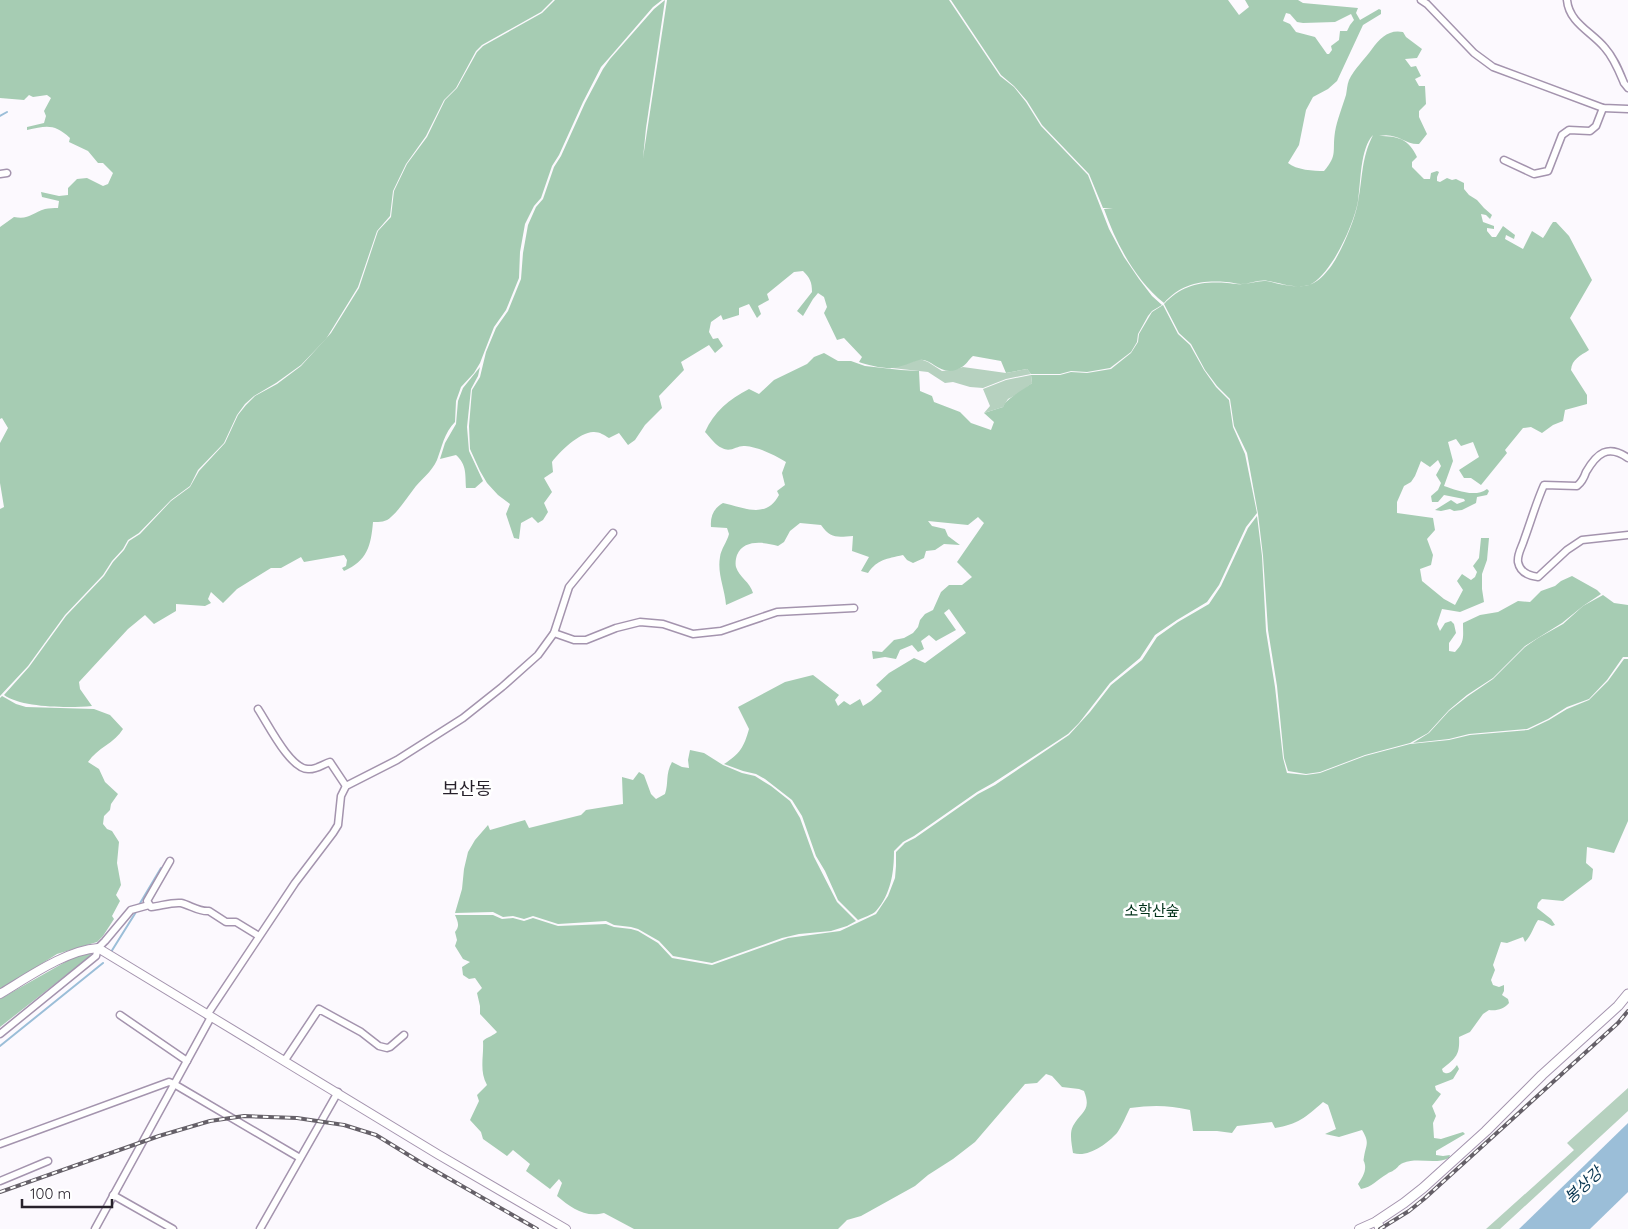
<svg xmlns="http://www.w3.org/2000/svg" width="1628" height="1229" font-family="Quicksand,'Noto Sans KR',sans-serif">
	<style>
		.green { fill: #b6d1bf }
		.forest { fill: #a6ccb3; fill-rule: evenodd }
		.water { fill: #9bbed8 }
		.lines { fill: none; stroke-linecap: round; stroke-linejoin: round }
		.stream { stroke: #9bbed8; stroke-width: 2 }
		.minor-casing { stroke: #a494ae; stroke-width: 9 }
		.tertiary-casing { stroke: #a494ae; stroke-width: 10 }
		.secondary-casing { stroke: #a494ae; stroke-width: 11 }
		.minor { stroke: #fff; stroke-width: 6 }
		.tertiary { stroke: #fff; stroke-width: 8 }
		.secondary { stroke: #fff; stroke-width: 9 }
		.rail-casing { stroke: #656068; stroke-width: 4 }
		.rail { stroke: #fff; stroke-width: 2; stroke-dasharray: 5.5; stroke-linecap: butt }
		.labels { text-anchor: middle; stroke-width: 5; stroke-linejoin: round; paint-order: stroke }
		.park-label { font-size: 15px; fill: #03331b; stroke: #fff }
		.water-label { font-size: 16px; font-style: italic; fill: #083550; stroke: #fff }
		.quarter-label { font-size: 18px; fill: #27212b; stroke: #fff }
	</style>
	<rect width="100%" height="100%" fill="#fcf9fe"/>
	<g class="green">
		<polygon points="920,359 928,362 942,371 953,370 963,367 1006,373 1027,369 1031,374 1006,379 983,388 970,387 953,382 945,383 928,372 892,368"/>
		<polygon points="1031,375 1032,383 1020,393 1008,399 1003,407 984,413 990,406 983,389 1006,380"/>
		<polygon points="1628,1088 1628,1111 1500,1229 1486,1229 1574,1150 1567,1143"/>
	</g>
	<g class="forest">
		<path d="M0,0H553L541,12L482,45L476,51L456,88L444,100L426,136L406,164L393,191L390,216L377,231L358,287L326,339L301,365L276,383L254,396L245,404L237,415L224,443L198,470L190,486L171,500L139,533L128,540L123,549L112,561L103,575L65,615L28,666L0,696V509L4,507L0,483V443L8,428L2,418L0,419V227L14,217C29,220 32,213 45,209C49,208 54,208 58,208L59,201L42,197L41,192L59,196L68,195V188L77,179L87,178L103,186L108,184L113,173L103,163H98L88,151L69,142L70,138C54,123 46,126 27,130V127L44,123L46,116L44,111L51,98L47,95L33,97L29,95L24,100L0,98Z"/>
		<path d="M555,0H662L653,7L609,58L601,67L583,102L559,155L552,166L541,198L534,206L525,224L520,252L519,278L506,310L494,327L480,363L474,373L461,387L456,401L455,422C444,433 442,447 437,460C432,472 420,480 413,490C406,499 400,509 391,517C386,522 380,522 373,522C371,546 367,561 344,571L342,568L346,566L347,560L344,555L304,562L301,557L281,568H271L237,589L223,603L211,592L208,599L211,603L205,606L176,604V611L154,624L145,615L128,629L79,682L80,689L92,706C69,708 22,708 4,695L29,667L66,616L104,576L113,562L124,550L129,541L140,534L171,501L190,487L199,471L225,443L238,415L246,405L255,396L277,384L301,366L331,333L359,288L378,231L391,217L394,191L407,164L427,137L445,100L457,88L477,52L483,46L542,13Z"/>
		<path d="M665,0L646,128L643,158L667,0H949L1000,76L1014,87L1026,102L1041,126L1088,175L1109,229L1124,257L1139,279L1152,296L1162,305L1152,311L1148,316L1138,334L1137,342L1131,352L1110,368L1087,372L1071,371L1060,374H1031L1027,369L1006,373L1001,361L973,356C969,359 966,365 962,367C942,380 932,357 919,360C911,362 902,367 893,368C885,369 866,365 859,362L862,357L844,338L837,340L824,313L827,307L824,297L818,293L813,299L803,316L797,311L812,292C812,282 810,278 803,271L794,272L767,294L769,300L758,306L761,314L757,318L749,304L739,308V315L723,320L721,315L711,322L709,332L713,339L718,338L723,346L715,353L709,345L681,362L684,370L659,396L662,408L645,425L635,440L628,445L619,433L609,438C604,435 600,432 594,432C581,431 559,452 552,462L553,472L544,478L552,492L544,503L548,512L543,520L538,523L532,517L521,523L519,539L514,538L506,514L510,504L498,495L487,483L480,471L470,449L469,426L472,390L480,377L486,352L496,328L508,311L521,279L523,253L528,225L536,207L543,199L554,167L561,156L585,103L603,69L610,59L654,9Z"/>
		<path d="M951,0H1228L1239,15L1249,7L1245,0H1298L1303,3L1358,8L1356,13L1360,20L1379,9L1381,10V14L1363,25L1337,81L1328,89L1313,97L1306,110L1299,145L1288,163C1296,170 1314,171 1324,171C1338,155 1332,151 1335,132C1337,120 1342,108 1346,95C1347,90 1347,85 1349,80C1354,69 1365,59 1372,49C1380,38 1389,29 1403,32L1406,37L1422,49L1417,58L1405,59L1411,67L1416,66L1421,76L1415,79L1419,86H1425L1426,104L1419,111V117L1427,134L1419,144C1405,145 1398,132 1379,136C1398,136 1409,139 1417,157L1412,162V167L1424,179H1430L1431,173L1437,171L1439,172L1437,177V181L1440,182L1447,178L1452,180L1456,179L1464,183V189L1469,195L1477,200L1484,208L1492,215L1490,219L1486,215L1481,214L1483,222L1494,226V229L1487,228V231L1492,237H1496L1503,226L1515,235L1514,239L1506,235L1505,239L1523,249L1532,231L1543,238C1547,233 1549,227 1553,222H1556L1569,236L1592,280L1570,318L1589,350C1580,356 1572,359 1571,370L1587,395V404L1565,410L1563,421L1553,425L1542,433L1531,427L1523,428L1505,450L1507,453L1481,485L1471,478H1464L1459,470L1479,457L1473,442L1461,446L1456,439L1448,442L1453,461L1444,486C1456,490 1475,498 1487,489L1489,491L1487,495L1477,497L1476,503L1462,510L1454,511L1450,509L1441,511L1435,510L1451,500L1457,504L1465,501L1464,499L1444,495L1438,502H1432L1431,496L1438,490L1441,483L1436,475L1441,466L1438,460L1430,467L1421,461L1415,476L1411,482L1404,486L1397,502V513L1433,518L1435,530L1427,539L1433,555L1431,565L1420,569L1422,581L1444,599L1455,605L1463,590L1457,581L1462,574L1471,580L1475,577L1477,572L1473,566L1479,558L1481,538H1489L1487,560L1482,574V589L1484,602L1460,612L1442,609L1437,624L1440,631L1445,623L1451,621L1454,624L1456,633L1449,643V651L1455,652C1465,642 1463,637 1463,623L1480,615L1498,612L1518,601L1530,602L1541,591L1555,586L1561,581L1572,576L1597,590L1601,594L1583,606L1562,623L1525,646L1493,678L1467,695L1449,710L1428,733L1410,743L1365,755L1320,772L1306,774L1288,771L1284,758L1277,686L1268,630L1263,556L1258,514L1247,453L1234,426L1230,399L1217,386L1205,370L1191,344L1179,333L1164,304C1182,285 1201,281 1227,283C1232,283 1237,285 1242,284C1249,284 1257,281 1264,281C1269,281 1275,283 1279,284C1305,289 1315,288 1332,265C1342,250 1355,220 1358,202C1363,176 1361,159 1373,135C1360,149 1361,181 1358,201C1354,224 1333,270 1313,283C1300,291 1281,283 1268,281C1259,279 1250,284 1241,284C1236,284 1231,282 1226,282C1201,280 1181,284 1164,303C1135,280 1116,243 1104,209L1113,208H1103L1089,174L1042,125L1027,101L1014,86L1001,75ZM1286,13L1290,14L1297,22L1303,23L1335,22L1351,14L1354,20L1350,25L1347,31H1340L1339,40L1331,46L1332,50L1329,54H1327L1315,37L1296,32L1290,24L1283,21Z"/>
		<path d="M1163,305L1178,334L1190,345L1204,370L1216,387L1229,400L1233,427L1245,454L1257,513L1246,527L1219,585L1207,602L1177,620L1155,635L1140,658L1110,683L1079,723L1068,734L993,783L977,792L914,836L903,842L894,851C894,872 891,894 876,911C872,915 864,917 858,920L838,900L825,871L816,856L802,816L792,800L765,779L756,774L743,771L724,764C740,754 744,747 749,729L738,707L785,682L813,675L839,695L835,700L838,706L844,701L850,705L860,699L863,706L871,701L882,691L876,685L889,673L914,658L925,663L966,633L949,609L944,613L956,630L936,641L929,635L921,641L924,649L918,652L912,645L900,650L896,659L885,657L873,659L872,651L882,652L894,640L904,638L913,633L918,627L920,620L925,614L933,610L941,592L949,585H962L972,577L957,562L984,523L978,517L968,525L928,521L932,526L945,529L948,536L960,545L944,544L935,550L926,551L924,558L913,563L907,560L903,555C886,559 878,559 868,573L861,571L869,557L852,551L853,536C837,537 831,539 821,525L800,523L790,531L784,542L778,546C764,542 744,539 737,555C736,558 735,563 736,567C739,577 750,582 753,593L726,605C725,589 717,574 720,557C721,549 727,542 729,534L727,528L711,527C710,516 714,508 723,503C743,507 766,520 779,495L777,491L785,485L782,473L786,462C774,455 759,447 745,446C737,445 731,453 722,448C715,445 710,437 705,432C714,412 729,399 749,389L759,394L774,380L807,364L814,357L824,353L838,361H851L865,366L901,370L919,371L920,391L932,396L934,402L960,412L971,423L991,430L994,422L984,413L1003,407C1006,398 1024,390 1032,383L1031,375H1060L1071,372L1087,373L1111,369L1131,353L1138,342L1139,334L1149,317L1152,312Z"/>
		<path d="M480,367L478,376L471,389L467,427L469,451L483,481L475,488H466C465,474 467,465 456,455L440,459L445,443L456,424L458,401L463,388Z"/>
		<path d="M1257,516L1262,556L1266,631L1275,687L1283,758L1287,773L1306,775L1320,773L1365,756L1410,744L1449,740L1470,735L1528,730L1549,720L1567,709L1589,700L1608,681L1624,659H1628V821L1614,853L1587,847L1586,863L1593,869L1592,879L1563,901L1542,899L1538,903L1537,908L1551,919L1555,925L1552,926L1543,921L1538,920C1533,927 1532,935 1525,942L1523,937L1507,943L1501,942L1493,965L1495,970L1491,980L1493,985L1499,987L1504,985V991L1502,995L1508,999L1509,1003C1504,1009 1497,1011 1489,1010L1483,1014L1470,1032L1459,1037C1460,1055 1456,1058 1442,1069L1443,1072C1449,1076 1453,1070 1457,1065L1459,1069L1453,1079L1435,1086L1436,1090L1441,1094L1432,1106L1436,1116L1433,1123L1434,1138L1441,1139L1463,1132L1465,1134L1436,1151V1155L1443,1156L1450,1155L1449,1158C1435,1165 1418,1157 1403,1163C1398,1165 1398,1168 1394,1170C1392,1172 1389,1172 1387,1174C1377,1180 1372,1187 1361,1189L1358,1184C1362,1178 1366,1172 1365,1165C1364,1159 1363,1163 1364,1157C1366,1144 1370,1143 1362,1130L1339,1137L1325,1134L1336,1129L1328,1105L1323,1102C1305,1118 1298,1124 1275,1128L1272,1122L1237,1126L1232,1133L1217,1131H1193L1190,1110C1168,1105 1152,1105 1130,1108C1126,1116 1122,1126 1117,1133C1107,1144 1088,1158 1073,1153C1072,1146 1069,1133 1073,1126C1081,1111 1092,1111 1084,1091L1079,1089L1062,1087L1052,1076L1046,1074L1037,1083L1025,1084L975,1142L953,1159L928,1175L915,1186L861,1216L847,1220L838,1229H634L604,1213C585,1218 571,1208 557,1196L562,1183L559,1179L550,1189L526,1171L530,1164L513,1150L507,1156L483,1139L481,1132L470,1120L479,1101L477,1095L487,1085C479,1071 484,1056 483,1041C487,1037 495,1035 497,1032L480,1014V1006L477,993L482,988L475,978L469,979L463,975L462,967L470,962L463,959L455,946L457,940L455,932C460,926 458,922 455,915H493L502,919L513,918L524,921L533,918L558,926L606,924L614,927L631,929L638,931L658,943L672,958L712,965L788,938L840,931L876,914L888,896L895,878L896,866V852L905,843L915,838L978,794L995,785L1069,735L1090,712L1111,685L1142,660L1157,637L1178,622L1209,604L1221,586L1248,528Z"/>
		<polygon points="1603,595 1614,603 1628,605 1628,657 1623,657 1607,680 1589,699 1567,707 1548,719 1527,729 1469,734 1449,739 1413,743 1429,733 1449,711 1468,696 1493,679 1525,647 1538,638 1563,624 1583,606"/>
		<path d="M2,696L16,704L26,707L94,709L110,715L123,729C115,743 97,748 88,762L99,769L105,782L118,794L111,804L110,810L104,816L103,824L107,829L112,831L119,842L117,863L121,885L116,895L120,901L112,916L114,919L103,936L97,942L57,954L0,990V698Z"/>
		<path d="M690,750L704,753L723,765L742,773L755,776L771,786L790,801L800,818L814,857L837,902L856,921L847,926L831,931L799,934L782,938L712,963L673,956L659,941L638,929L631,927L614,925L606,921L558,924L533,916L524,919L513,916L503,917L493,912L455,913L462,889L464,869L468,852L475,840L488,825L490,830L525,820L529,828L581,815L586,810L623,804L622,777L633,780L639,772L644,775L651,794L656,799L665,794C669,782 665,775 672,762L682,767L689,768L688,760Z"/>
		<polygon points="92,951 93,953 88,958 0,1027 0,999 74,957"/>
	</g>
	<polygon class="water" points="1628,1123 1628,1192 1590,1229 1519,1229"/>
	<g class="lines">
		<g class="stream">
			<polyline points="0,116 7,112"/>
			<polyline points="139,905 161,868"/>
			<polyline points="111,952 136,912"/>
			<polyline points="0,1046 103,963"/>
		</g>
		<defs>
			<g id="minor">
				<polyline points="1421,0 1427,4 1474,53 1493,67 1603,108 1628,109"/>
				<path d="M1567,0C1569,23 1592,32 1605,48C1614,58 1619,71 1624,83L1628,88"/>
				<polyline points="1504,160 1534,174 1548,171 1562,135 1569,130 1590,131 1596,126 1603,108"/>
				<polyline points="0,174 7,173"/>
				<path d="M1628,458C1608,444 1597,453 1586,472C1584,478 1582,482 1577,486L1544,485C1536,503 1531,521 1524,540C1522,547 1517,554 1518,562C1520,572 1529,576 1538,577L1567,550L1582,540L1628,535"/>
				<polyline points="554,633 574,640 586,640 616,628 640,622 663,624 693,634 721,631 777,612 854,608"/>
				<path d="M258,709C268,724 290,769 308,769C316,770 323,764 330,762L346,786"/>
				<path d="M170,861L147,901L151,907C161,906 171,902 181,903C190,905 199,912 209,911L226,922H236L259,936"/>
				<polyline points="120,1015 187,1061"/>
				<polyline points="207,1015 295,883 333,833 338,825 341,796 346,786 397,760 463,718 502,687 538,655 554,633 569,587 613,533"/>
				<polyline points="0,1034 96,956 98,948 105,941 131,910 149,905"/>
				<polyline points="285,1060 319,1009 361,1032 379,1046 387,1048 390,1047 404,1035"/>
				<polyline points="0,1144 169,1082 174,1084 300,1158"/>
				<polyline points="0,1181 48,1161"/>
				<polyline points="113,1195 173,1229"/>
				<polyline points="95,1229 211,1017"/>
				<polyline points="260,1229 338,1092"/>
			</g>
			<g id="tertiary">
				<path d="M0,994C27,978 66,950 98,948L439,1155L566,1229"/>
				<polyline points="1359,1229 1377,1221"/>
			</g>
			<polyline id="secondary" points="1380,1229 1377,1221 1404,1203 1423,1188 1486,1131 1542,1075 1618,1006 1628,994"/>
		</defs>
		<use href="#minor" class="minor-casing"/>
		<use href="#tertiary" class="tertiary-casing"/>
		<use href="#secondary" class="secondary-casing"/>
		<use href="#minor" class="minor"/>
		<use href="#tertiary" class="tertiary"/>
		<use href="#secondary" class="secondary"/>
		<defs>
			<g id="rail">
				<polyline points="0,1192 159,1136 210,1121 244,1116 297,1118 344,1125 376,1135 420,1162 537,1229"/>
				<polyline points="1380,1229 1409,1211 1424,1199 1618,1023 1628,1011"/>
			</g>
		</defs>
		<use href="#rail" class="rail-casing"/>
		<use href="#rail" class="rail"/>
	</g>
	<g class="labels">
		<g class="park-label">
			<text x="1152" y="916">소학산숲</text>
		</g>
		<g class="water-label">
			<text transform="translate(1583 1185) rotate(-43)" y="6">봉상강</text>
		</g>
		<g class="quarter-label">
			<text x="467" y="795">보산동</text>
		</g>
	</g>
	<path d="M22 1199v8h90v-8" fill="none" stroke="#27212b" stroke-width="2.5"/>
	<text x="30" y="1199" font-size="15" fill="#27212b" stroke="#ffffff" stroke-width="4" paint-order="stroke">100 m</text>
</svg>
